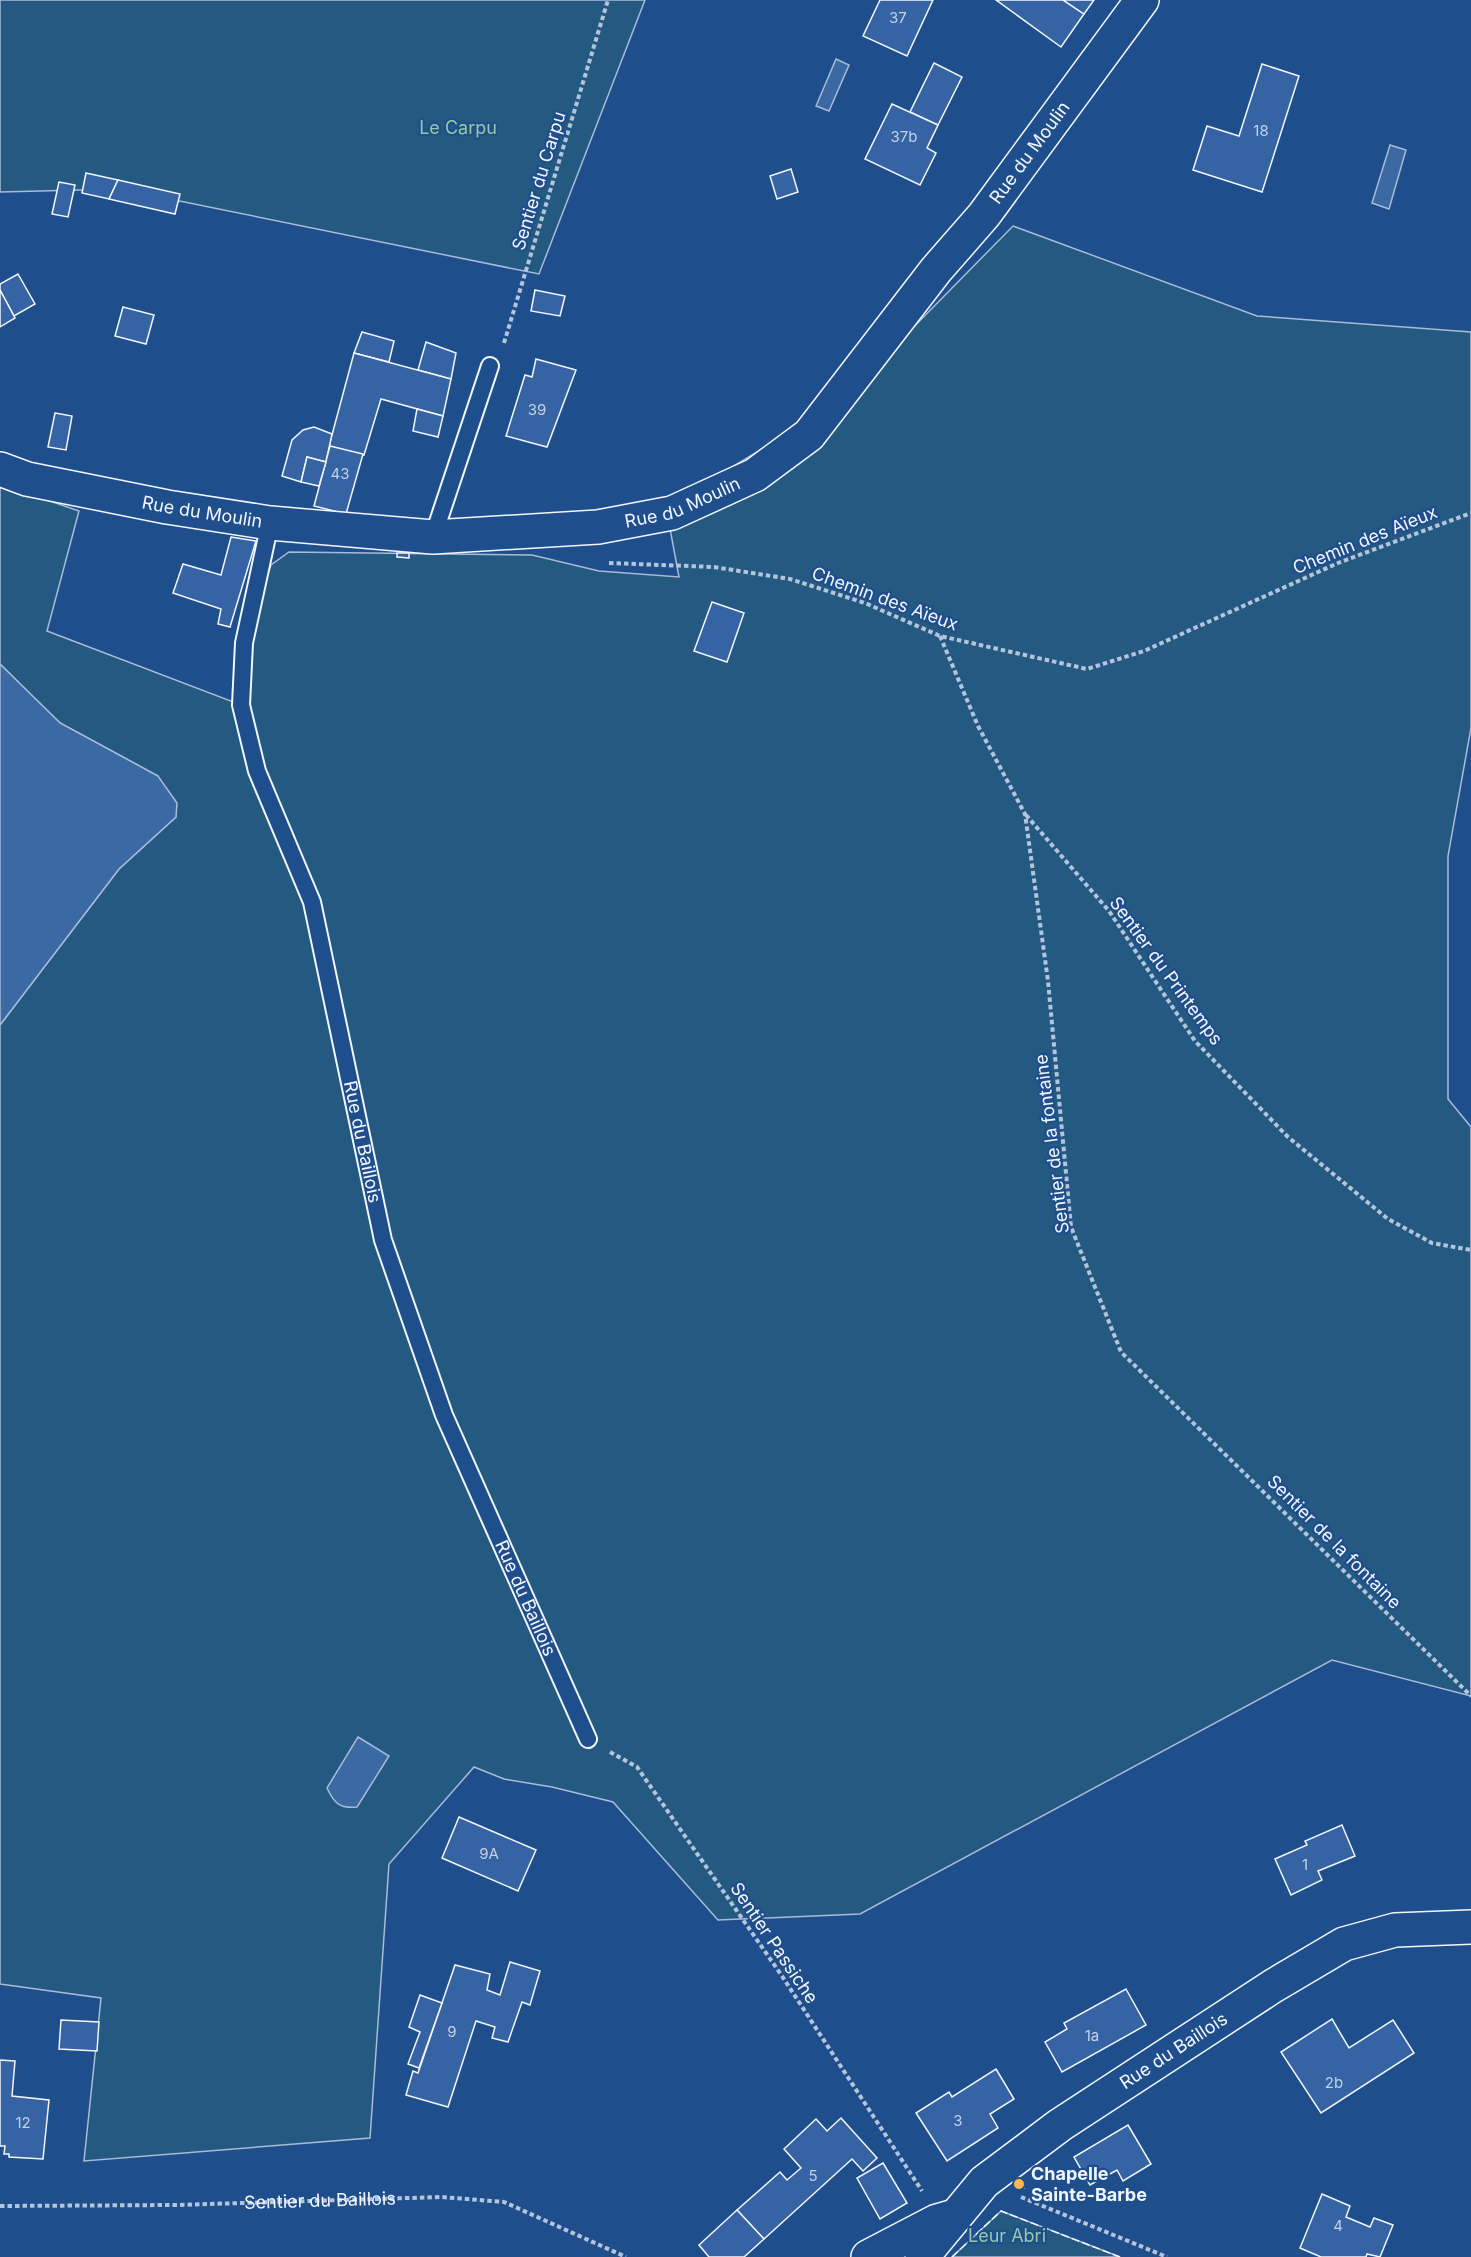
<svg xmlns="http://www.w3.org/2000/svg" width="1471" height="2257" font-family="Inter,sans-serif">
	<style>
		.green { fill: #245a82; stroke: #a8bbd7; stroke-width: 1.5 }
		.water { fill: #3b69a3; stroke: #a8bbd7; stroke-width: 1.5 }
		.building { fill: #3563a3; stroke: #f2f6ff; stroke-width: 1.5 }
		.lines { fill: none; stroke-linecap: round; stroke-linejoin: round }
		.lane-casing { stroke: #f2f6ff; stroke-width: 20 }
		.street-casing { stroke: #f2f6ff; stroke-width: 36 }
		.path { stroke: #b3c4dc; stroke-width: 4; stroke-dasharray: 4.5 3; stroke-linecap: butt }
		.lane { stroke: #1f4e8c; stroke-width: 16 }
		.street { stroke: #1f4e8c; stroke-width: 33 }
		.fence { stroke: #f2f6ff; stroke-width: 1.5; stroke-dasharray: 8 3; stroke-linecap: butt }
		.poi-dot { fill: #ffb74d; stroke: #1f4e8c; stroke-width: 2 }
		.labels { text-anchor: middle; stroke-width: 4.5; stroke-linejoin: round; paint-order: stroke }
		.number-label { font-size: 15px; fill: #c3d1e8 }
		.park-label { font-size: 18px; fill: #97c8a6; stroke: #1f4e8c }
		.street-label { font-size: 18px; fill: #f2f6ff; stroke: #1f4e8c }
		.poi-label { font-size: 18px; font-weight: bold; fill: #f2f6ff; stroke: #1f4e8c; text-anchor: start }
	</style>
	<rect width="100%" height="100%" fill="#1f4e8c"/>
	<g class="green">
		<polygon points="0,0 645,0 539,274 120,189 0,192"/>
		<polygon points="1013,226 1257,316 1471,332 1471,728 1448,856 1448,1099 1471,1127 1471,1696 1332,1660 860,1914 718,1920 613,1802 552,1787 504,1779 474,1767 389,1864 370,2138 84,2161 101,1998 0,1984 0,1025 119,869 176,817 158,776 60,723 0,664 0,484 79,511 47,631 241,705 244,643 271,565 289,552 532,555 599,571 679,577 666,507 841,401"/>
		<polygon points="1001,2211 1120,2257 952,2257"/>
	</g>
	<g class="water">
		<polygon points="836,59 849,65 829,111 816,106"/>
		<polygon points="1390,145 1406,150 1389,209 1372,203"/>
		<polygon points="0,664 60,723 158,776 177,803 176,817 119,869 0,1025"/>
		<path d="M358,1737L389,1756L357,1807C340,1809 334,1803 327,1788Z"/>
	</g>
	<g class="building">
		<polygon points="880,0 933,0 907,56 863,36"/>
		<polygon points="996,0 1063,0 1084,14 1061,47"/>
		<polygon points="1063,0 1094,0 1084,14"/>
		<polygon points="934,63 962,77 938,125 910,112"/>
		<polygon points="1262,64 1299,76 1262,192 1193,170 1207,126 1239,136"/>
		<polygon points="892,104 938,125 927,148 936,153 920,185 865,159"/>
		<polygon points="791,169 798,192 777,199 770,176"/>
		<polygon points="86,173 118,180 109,199 82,193"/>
		<polygon points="118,180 180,194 175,214 109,199"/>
		<polygon points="59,182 75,185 68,217 52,214"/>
		<polygon points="18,274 35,304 14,316 0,290 0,284"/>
		<polygon points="0,290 15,318 0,327"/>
		<polygon points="535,290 565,296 560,316 531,311"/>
		<polygon points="123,307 154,315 146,344 115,336"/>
		<polygon points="362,332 394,341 389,362 354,353"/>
		<polygon points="426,342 456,353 451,379 418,370"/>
		<polygon points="354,353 451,379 443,416 381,399 364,455 329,446"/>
		<polygon points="536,359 576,370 547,447 506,436 525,375 532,377"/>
		<polygon points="417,409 443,416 438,437 413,431"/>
		<polygon points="55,413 72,416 66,450 48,447"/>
		<polygon points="314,427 332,434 326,462 307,457 301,482 282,476 292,440 303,430"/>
		<polygon points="330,446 363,454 346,514 314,506"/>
		<polygon points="307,457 326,462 319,486 301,482"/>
		<polygon points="231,537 256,541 230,627 218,624 221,609 173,593 183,564 221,575"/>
		<polygon points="397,553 409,553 409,558 397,557"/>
		<polygon points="712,602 744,613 727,662 694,651"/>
		<polygon points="459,1817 536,1850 518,1891 442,1858"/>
		<polygon points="1342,1825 1355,1856 1318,1871 1322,1880 1291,1895 1275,1859 1307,1845 1305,1841"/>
		<polygon points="510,1962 540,1971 530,2005 522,2002 508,2042 492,2038 495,2027 476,2021 448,2107 406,2095 413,2071 418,2073 455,1965 490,1974 487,1990 500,1995"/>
		<polygon points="1126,1989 1146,2025 1062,2072 1045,2042 1067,2029 1064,2023"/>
		<polygon points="420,1995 442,2003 419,2068 408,2064 420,2032 409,2027"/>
		<polygon points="1332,2019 1349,2048 1393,2020 1414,2053 1321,2113 1281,2052"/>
		<polygon points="61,2020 99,2022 97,2051 59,2049"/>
		<polygon points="0,2060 15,2061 12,2096 49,2100 43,2159 9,2157 9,2154 4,2154 5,2146 0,2146"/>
		<polygon points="996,2069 1014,2099 990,2114 998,2128 947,2161 916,2113 949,2092 952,2097"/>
		<polygon points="841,2118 877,2158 863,2171 852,2159 764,2239 737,2210 780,2172 787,2180 801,2168 784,2149 816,2119 827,2131"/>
		<polygon points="1128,2125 1151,2164 1123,2181 1117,2170 1090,2185 1074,2157"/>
		<polygon points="883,2163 907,2203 880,2219 857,2178"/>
		<polygon points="1023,2180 1024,2188 1015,2188 1015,2181"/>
		<polygon points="1322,2194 1350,2206 1346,2217 1370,2227 1374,2218 1393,2225 1380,2257 1367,2254 1366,2257 1321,2257 1300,2248"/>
		<polygon points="737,2210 764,2239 744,2257 709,2257 699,2245"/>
	</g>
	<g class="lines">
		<defs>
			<g id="lane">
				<path id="s2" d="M270,523L244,643L241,705L257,771L312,902L383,1240L444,1415L588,1739"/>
				<polyline points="433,537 490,366"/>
			</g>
			<g id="street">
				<path id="s3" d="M0,469L27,479L167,507L270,523L433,537L598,527L672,513L755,475L809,435L936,270L984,215L1142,0"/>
				<polyline points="868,2257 937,2221 951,2217"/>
				<path id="s4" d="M922,2257L984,2182L1060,2125L1273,1986L1344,1944L1395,1930L1471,1927"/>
			</g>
		</defs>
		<use href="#lane" class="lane-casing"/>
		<use href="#street" class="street-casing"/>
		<g class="path">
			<polyline points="504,343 608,0"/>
			<polyline points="609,563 714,567 790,579 865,603 940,636 1087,669 1144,651 1338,563 1471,513"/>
			<polyline points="940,636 978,726 1025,814 1048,981 1071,1227 1121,1352 1471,1696"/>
			<polyline points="1026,815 1109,911 1195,1041 1288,1137 1388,1219 1432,1243 1471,1250"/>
			<polyline points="610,1752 637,1767 782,1976 922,2191"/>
			<polyline points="1021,2197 1167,2257"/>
			<path id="s1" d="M0,2206L176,2205L442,2197L504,2202L626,2257"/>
		</g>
		<use href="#lane" class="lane"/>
		<use href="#street" class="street"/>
		<polyline class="fence" points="952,2257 1001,2211 1120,2257"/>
	</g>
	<circle class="poi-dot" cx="1019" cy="2184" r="6"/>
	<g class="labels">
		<g class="number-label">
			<text x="898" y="23">37</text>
			<text x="1261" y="136">18</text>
			<text x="904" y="142">37b</text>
			<text x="537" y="415">39</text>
			<text x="340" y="479">43</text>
			<text x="489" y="1859">9A</text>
			<text x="1305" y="1870">1</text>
			<text x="452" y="2037">9</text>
			<text x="1092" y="2041">1a</text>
			<text x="1334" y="2088">2b</text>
			<text x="958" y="2126">3</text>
			<text x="23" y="2128">12</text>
			<text x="813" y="2181">5</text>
			<text x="1338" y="2231">4</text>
		</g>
		<g class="park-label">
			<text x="458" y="134">Le Carpu</text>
			<text x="1007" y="2242">Leur Abri</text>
		</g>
		<g class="street-label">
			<text dy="6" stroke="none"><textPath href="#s3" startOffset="1197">Rue du Moulin</textPath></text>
			<text transform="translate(539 181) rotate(-73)" y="6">Sentier du Carpu</text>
			<text dy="6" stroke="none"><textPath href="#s3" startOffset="693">Rue du Moulin</textPath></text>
			<text dy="6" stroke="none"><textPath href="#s3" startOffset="207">Rue du Moulin</textPath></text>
			<text transform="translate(1365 540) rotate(-22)" y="6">Chemin des Aïeux</text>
			<text transform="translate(885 599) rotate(20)" y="6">Chemin des Aïeux</text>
			<text transform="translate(1166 971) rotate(54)" y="6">Sentier du Printemps</text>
			<text dy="6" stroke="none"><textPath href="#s2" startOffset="640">Rue du Baillois</textPath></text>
			<text transform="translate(1052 1144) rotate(-97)" y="6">Sentier de la fontaine</text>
			<text transform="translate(1334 1542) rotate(45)" y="6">Sentier de la fontaine</text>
			<text dy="6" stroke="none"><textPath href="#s2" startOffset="1126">Rue du Baillois</textPath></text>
			<text transform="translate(774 1943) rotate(56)" y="6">Sentier Passiche</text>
			<text dy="6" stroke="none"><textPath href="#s4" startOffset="328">Rue du Baillois</textPath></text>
			<text dy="6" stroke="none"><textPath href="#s1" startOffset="320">Sentier du Baillois</textPath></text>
		</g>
		<g class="poi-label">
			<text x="1031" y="2180">Chapelle<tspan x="1031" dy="21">Sainte-Barbe</tspan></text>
		</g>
	</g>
</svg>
